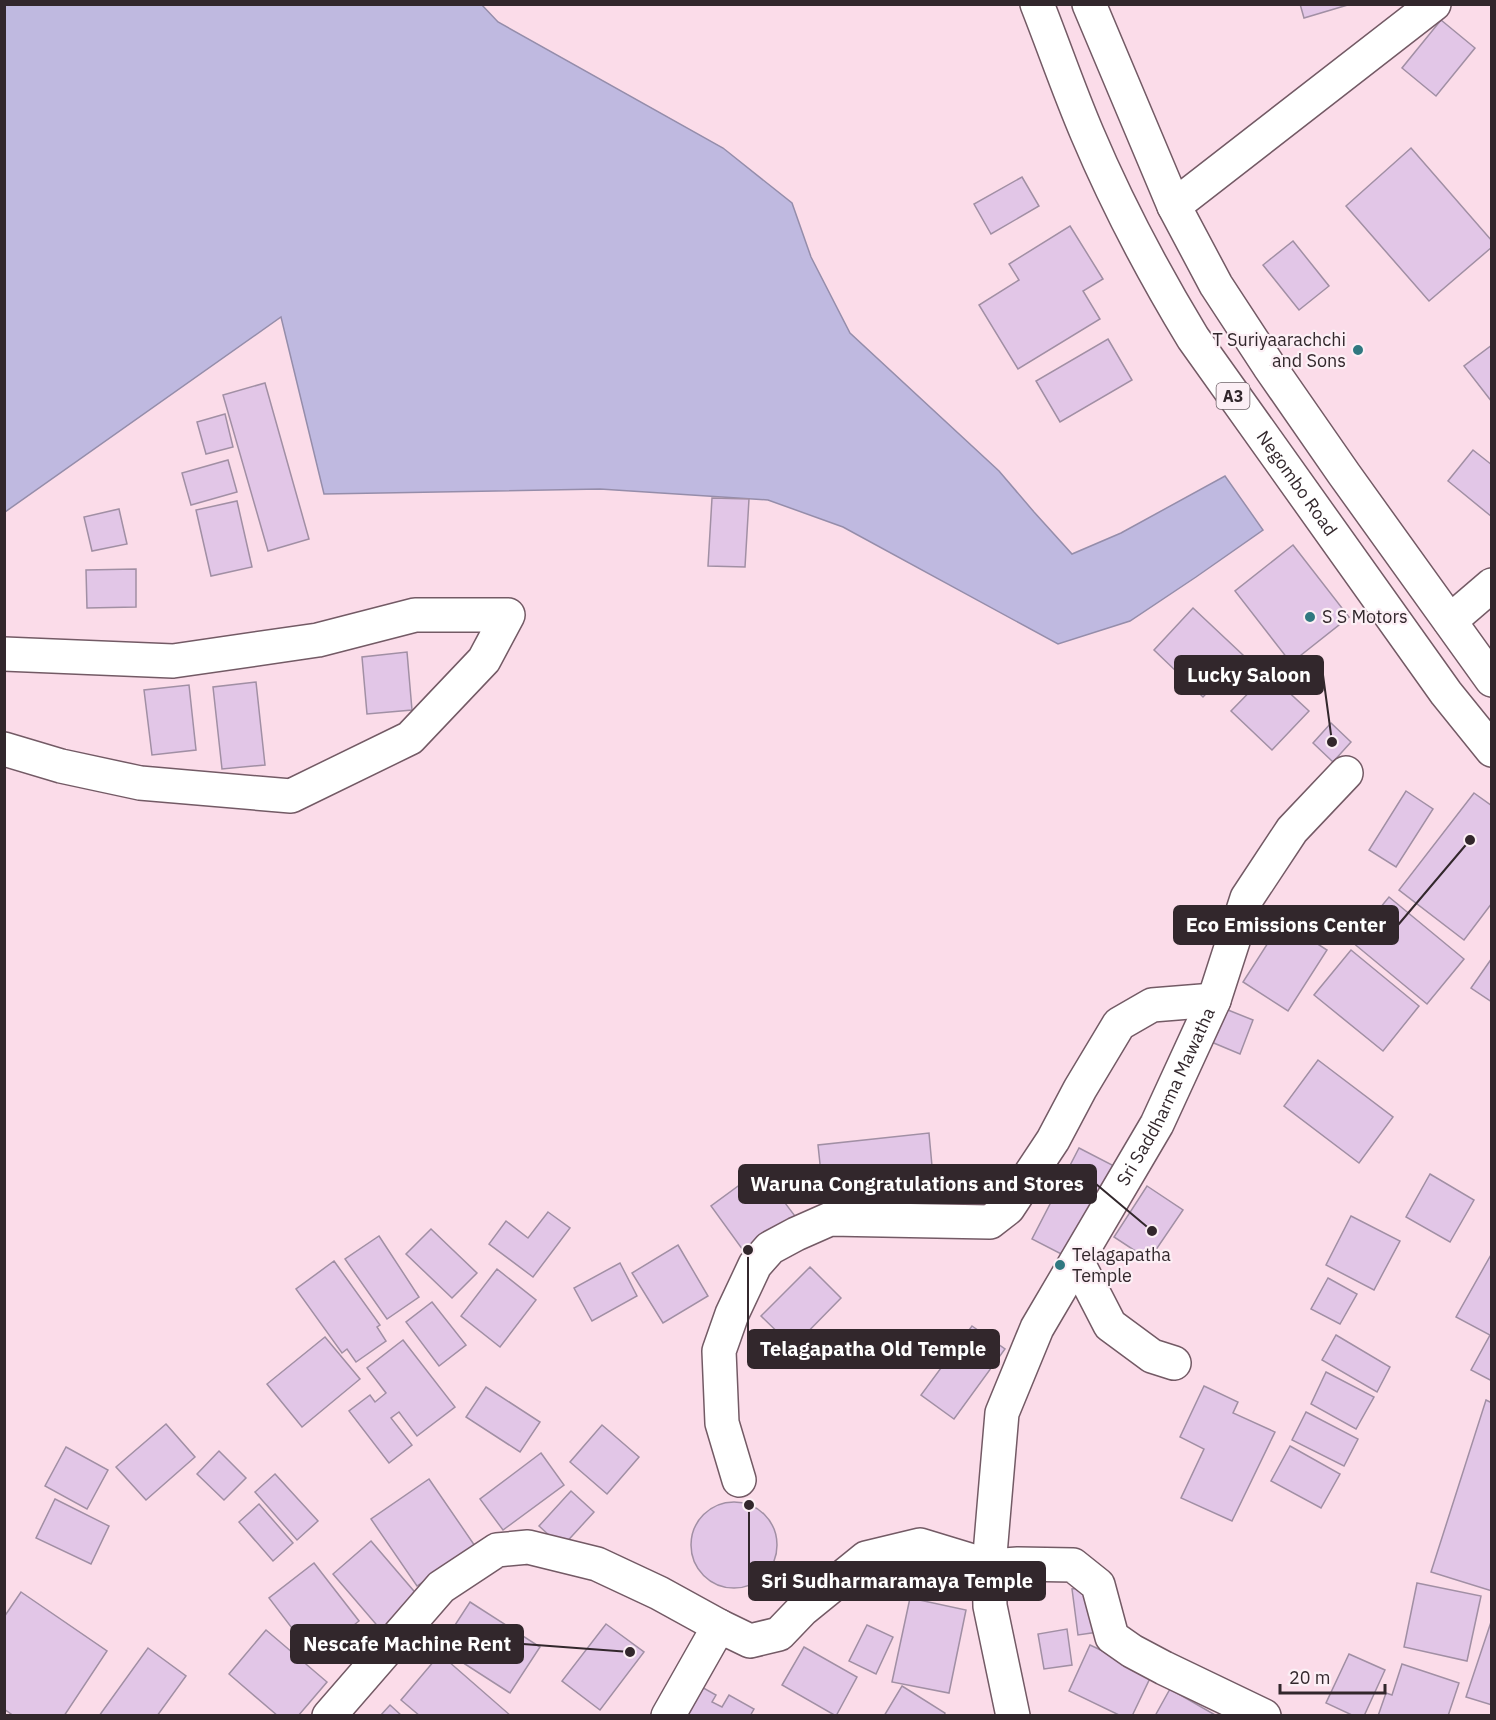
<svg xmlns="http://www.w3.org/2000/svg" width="1496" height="1720" font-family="'IBM Plex Sans',sans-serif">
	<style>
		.water { fill: #bfb9e0; stroke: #958daa; stroke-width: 1.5 }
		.building { fill: #e2c6e7; stroke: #a18fa4; stroke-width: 1.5 }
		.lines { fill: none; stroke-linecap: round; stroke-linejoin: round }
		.minor-casing { stroke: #735a65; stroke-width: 36 }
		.highway-casing { stroke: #735a65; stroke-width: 36 }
		.minor { stroke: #fff; stroke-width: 33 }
		.highway { stroke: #fff; stroke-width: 33 }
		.poi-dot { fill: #307880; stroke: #fceff5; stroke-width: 2 }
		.labels { text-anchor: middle; stroke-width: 4.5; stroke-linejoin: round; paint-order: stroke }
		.shield { fill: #fceff5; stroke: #6f6368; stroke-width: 1.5 }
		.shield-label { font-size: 16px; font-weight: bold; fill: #32272c }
		.poi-label { font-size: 18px; fill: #32272c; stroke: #fceff5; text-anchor: start }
		.street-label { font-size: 18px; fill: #32272c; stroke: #fceff5 }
		.leader { fill: none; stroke: #32272c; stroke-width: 2 }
		.callout-dot { fill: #32272c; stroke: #fceff5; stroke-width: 2 }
		.callout { fill: #32272c; stroke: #32272c; stroke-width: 2 }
		.callout-label { font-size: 20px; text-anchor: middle; font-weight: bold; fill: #fff }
	</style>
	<rect width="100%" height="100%" fill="#fbdce9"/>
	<polygon class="water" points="481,4 498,22 723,148 792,203 811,257 850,333 999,471 1034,512 1072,554 1121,533 1225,476 1263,530 1196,577 1130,621 1058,644 843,527 768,500 600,489 324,494 281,317 5,512 5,5"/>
	<g class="building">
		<polygon points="1300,4 1351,4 1304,18"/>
		<polygon points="1441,20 1475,48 1436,96 1402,68"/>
		<polygon points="1411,148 1492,241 1492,247 1429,301 1346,206"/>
		<polygon points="1022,177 1039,206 991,234 974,204"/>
		<polygon points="1070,226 1103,279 1083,291 1100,319 1018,369 979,305 1019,280 1009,264"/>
		<polygon points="1293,241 1329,286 1299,310 1263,265"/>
		<polygon points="1108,339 1132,380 1060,422 1036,381"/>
		<polygon points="1492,345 1492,402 1464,366"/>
		<polygon points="265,383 309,539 268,551 223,395"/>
		<polygon points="225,414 233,447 206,454 197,422"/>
		<polygon points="1473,450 1492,465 1492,517 1448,481"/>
		<polygon points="228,460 237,492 191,505 182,473"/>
		<polygon points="712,498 749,499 745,567 708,566"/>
		<polygon points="237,501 252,567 211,576 196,510"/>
		<polygon points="119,509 127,544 92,551 84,517"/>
		<polygon points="1293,545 1349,617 1291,663 1235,591"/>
		<polygon points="136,569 136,607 87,608 86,570"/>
		<polygon points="1193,608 1243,655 1203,697 1154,650"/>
		<polygon points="407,652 412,710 367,714 362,657"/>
		<polygon points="1268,673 1309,711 1272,750 1231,711"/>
		<polygon points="256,682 265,765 222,769 213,687"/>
		<polygon points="189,685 196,750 152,755 144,690"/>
		<polygon points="1331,723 1351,742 1333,762 1313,743"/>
		<polygon points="1406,791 1433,809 1396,867 1369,850"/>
		<polygon points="1474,793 1492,806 1492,903 1464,940 1399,890"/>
		<polygon points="1389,897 1464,959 1427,1004 1352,942"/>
		<polygon points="1282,921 1327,950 1288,1011 1243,982"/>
		<polygon points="1351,950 1419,1006 1383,1051 1314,995"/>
		<polygon points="1492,958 1492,1002 1471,988"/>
		<polygon points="1223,1008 1253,1020 1240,1054 1209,1041"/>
		<polygon points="1318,1060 1393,1117 1359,1163 1284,1106"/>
		<polygon points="929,1133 935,1199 825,1211 818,1145"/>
		<polygon points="1079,1148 1116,1167 1069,1258 1032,1239"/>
		<polygon points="955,1169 1000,1189 988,1216 943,1196"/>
		<polygon points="760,1170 798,1220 748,1257 711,1206"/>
		<polygon points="1430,1174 1474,1200 1450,1242 1406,1217"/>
		<polygon points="1147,1186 1183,1210 1149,1260 1114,1237"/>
		<polygon points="548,1212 570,1228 533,1277 489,1244 506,1221 528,1238"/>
		<polygon points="1351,1216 1400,1241 1374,1290 1326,1265"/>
		<polygon points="431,1229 477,1273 452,1298 406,1254"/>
		<polygon points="379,1236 419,1297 387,1319 345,1259"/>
		<polygon points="678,1245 708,1296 663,1323 632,1273"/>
		<polygon points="1492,1253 1492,1381 1471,1370 1490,1335 1456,1317"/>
		<polygon points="334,1261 380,1325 377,1327 386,1341 356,1362 347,1349 342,1353 296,1289"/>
		<polygon points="620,1263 637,1296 592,1321 574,1288"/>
		<polygon points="810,1267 841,1298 793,1347 761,1316"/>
		<polygon points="497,1269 536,1300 500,1347 461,1316"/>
		<polygon points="1328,1278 1357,1294 1340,1324 1311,1309"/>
		<polygon points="432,1302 466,1345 439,1366 406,1322"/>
		<polygon points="972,1326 1005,1349 954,1419 921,1395"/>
		<polygon points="1336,1335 1390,1367 1377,1392 1322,1360"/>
		<polygon points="325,1337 360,1379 302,1427 267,1384"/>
		<polygon points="403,1340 455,1407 417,1436 399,1412 391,1418 412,1445 389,1463 349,1411 370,1395 375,1402 386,1393 367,1368"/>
		<polygon points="1326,1372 1374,1397 1356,1429 1311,1404"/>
		<polygon points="1204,1386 1238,1402 1233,1413 1275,1432 1232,1521 1181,1498 1204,1449 1180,1437"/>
		<polygon points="486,1387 540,1422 520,1452 466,1417"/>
		<polygon points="1486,1400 1492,1403 1492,1591 1431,1572"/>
		<polygon points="1306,1412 1358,1439 1344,1466 1292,1440"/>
		<polygon points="166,1424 195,1457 146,1500 116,1467"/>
		<polygon points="602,1425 639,1457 607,1494 570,1462"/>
		<polygon points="1290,1446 1340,1474 1321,1508 1271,1481"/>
		<polygon points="66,1447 108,1470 87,1509 45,1486"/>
		<polygon points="219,1451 246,1478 224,1500 197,1474"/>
		<polygon points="541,1453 564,1485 503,1530 480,1499"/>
		<polygon points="275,1474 318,1521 297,1540 255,1492"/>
		<polygon points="429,1479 475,1546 417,1586 371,1519"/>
		<polygon points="571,1491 594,1512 562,1547 539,1526"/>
		<polygon points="55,1499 109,1526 91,1564 36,1538"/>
		<circle cx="734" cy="1545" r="43"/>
		<polygon points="259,1504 293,1543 273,1561 239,1522"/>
		<polygon points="371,1541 419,1597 381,1630 333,1574"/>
		<polygon points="314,1563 359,1621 314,1657 269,1598"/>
		<polygon points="1417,1583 1481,1596 1467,1661 1404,1647"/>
		<polygon points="1093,1586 1098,1632 1078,1635 1072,1589"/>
		<polygon points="21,1592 107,1651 64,1716 14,1716 4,1709 4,1617"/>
		<polygon points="910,1598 966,1610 949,1693 892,1682"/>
		<polygon points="470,1602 540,1647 510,1693 440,1648"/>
		<polygon points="1492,1619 1492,1705 1466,1697"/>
		<polygon points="606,1624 644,1652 600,1710 562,1681"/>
		<polygon points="867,1625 893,1637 876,1674 849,1661"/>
		<polygon points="1067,1629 1072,1665 1044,1669 1038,1634"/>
		<polygon points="266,1630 327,1682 298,1716 278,1716 229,1674"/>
		<polygon points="1090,1645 1152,1674 1132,1716 1121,1716 1069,1691"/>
		<polygon points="804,1647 857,1677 836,1716 782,1685"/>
		<polygon points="148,1648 186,1676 157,1716 99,1716"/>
		<polygon points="440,1654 511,1716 420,1716 401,1700"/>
		<polygon points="1349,1654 1385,1670 1364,1716 1354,1716 1326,1703"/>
		<polygon points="1402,1664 1459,1683 1448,1716 1378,1716 1386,1693 1392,1695"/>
		<polygon points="691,1681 716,1695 712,1702 722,1707 729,1695 754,1709 750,1716 673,1716"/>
		<polygon points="902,1686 945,1713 944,1716 884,1716"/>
		<polygon points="1170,1689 1217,1716 1155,1716"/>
		<polygon points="390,1705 402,1716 380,1716"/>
	</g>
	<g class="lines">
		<defs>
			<g id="minor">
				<polyline points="1174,206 1434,4"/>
				<polyline points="1450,621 1492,585"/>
				<polyline points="4,654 173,661 318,640 415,615 508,615 484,660 410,738 291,796 140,783 61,766 4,749"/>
				<polyline points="1077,1261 1110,1325 1152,1356 1174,1363"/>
				<polyline points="739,1480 722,1423 719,1351 732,1314 755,1265 770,1248 796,1234 830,1219 990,1222 1008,1208 1053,1140 1080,1089 1119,1024 1152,1005 1214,1000"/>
				<polyline points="329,1716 441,1587 497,1550 528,1547 597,1564 659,1593 719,1626"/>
				<polyline points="668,1716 719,1626 750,1641 779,1634 802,1610 866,1558 920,1545 989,1566 1018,1564 1073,1565 1098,1585 1112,1637 1132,1651 1164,1668 1264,1716"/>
				<path id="s1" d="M1013,1716L990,1606L989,1566L1002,1413L1037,1328L1157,1124L1214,1000L1247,898L1292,830L1346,773"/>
			</g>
			<g id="highway">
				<path id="s2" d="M1037,4C1054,47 1069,91 1087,133C1117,204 1153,272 1193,338L1446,693L1492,750"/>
				<polyline points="1089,4 1174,206 1216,285 1269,366 1344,474 1492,680"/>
			</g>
		</defs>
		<use href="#minor" class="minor-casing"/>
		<use href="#highway" class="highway-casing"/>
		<use href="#minor" class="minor"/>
		<use href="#highway" class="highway"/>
	</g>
	<g class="poi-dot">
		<circle cx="1358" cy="350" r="6"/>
		<circle cx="1310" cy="617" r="6"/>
		<circle cx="1060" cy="1265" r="6"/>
	</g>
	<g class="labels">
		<rect class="shield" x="1216.5" y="383" width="33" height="26" rx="4.5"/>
		<g class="shield-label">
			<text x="1233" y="402">A3</text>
		</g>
		<g class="poi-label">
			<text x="1346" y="346" text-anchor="end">T Suriyaarachchi<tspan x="1346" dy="21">and Sons</tspan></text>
			<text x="1322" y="623">S S Motors</text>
			<text x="1072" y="1261">Telagapatha<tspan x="1072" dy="21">Temple</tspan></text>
		</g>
		<g class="street-label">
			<text dy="6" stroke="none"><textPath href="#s2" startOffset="548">Negombo Road</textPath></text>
			<text dy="6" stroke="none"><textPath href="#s1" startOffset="663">Sri Saddharma Mawatha</textPath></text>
		</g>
	</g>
	<path class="leader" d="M1332 742L1323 675M1470 840L1398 925M1152 1231L1096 1184M748 1250L748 1349M749 1505L749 1581M630 1652L523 1644"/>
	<g class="callout-dot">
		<circle cx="1332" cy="742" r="6"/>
		<circle cx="1470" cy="840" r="6"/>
		<circle cx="1152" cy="1231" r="6"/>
		<circle cx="748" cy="1250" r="6"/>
		<circle cx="749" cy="1505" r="6"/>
		<circle cx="630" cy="1652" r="6"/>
	</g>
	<g class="callout">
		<rect x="1175" y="656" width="148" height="38" rx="6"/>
		<rect x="1174" y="906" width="224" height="38" rx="6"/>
		<rect x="739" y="1165" width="357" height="38" rx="6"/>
		<rect x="748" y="1330" width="251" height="38" rx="6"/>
		<rect x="749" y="1562" width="296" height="38" rx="6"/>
		<rect x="291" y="1625" width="232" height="38" rx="6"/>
	</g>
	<g class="callout-label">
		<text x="1249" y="682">Lucky Saloon</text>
		<text x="1286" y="932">Eco Emissions Center</text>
		<text x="917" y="1191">Waruna Congratulations and Stores</text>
		<text x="873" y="1356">Telagapatha Old Temple</text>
		<text x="897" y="1588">Sri Sudharmaramaya Temple</text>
		<text x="407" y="1651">Nescafe Machine Rent</text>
	</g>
	<rect width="1496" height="1720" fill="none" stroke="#32272c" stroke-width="12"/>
	<path d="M1280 1684v9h105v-9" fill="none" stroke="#32272c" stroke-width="3"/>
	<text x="1289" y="1684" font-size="18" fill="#32272c" stroke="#fceff5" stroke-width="4.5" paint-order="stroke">20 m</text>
</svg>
